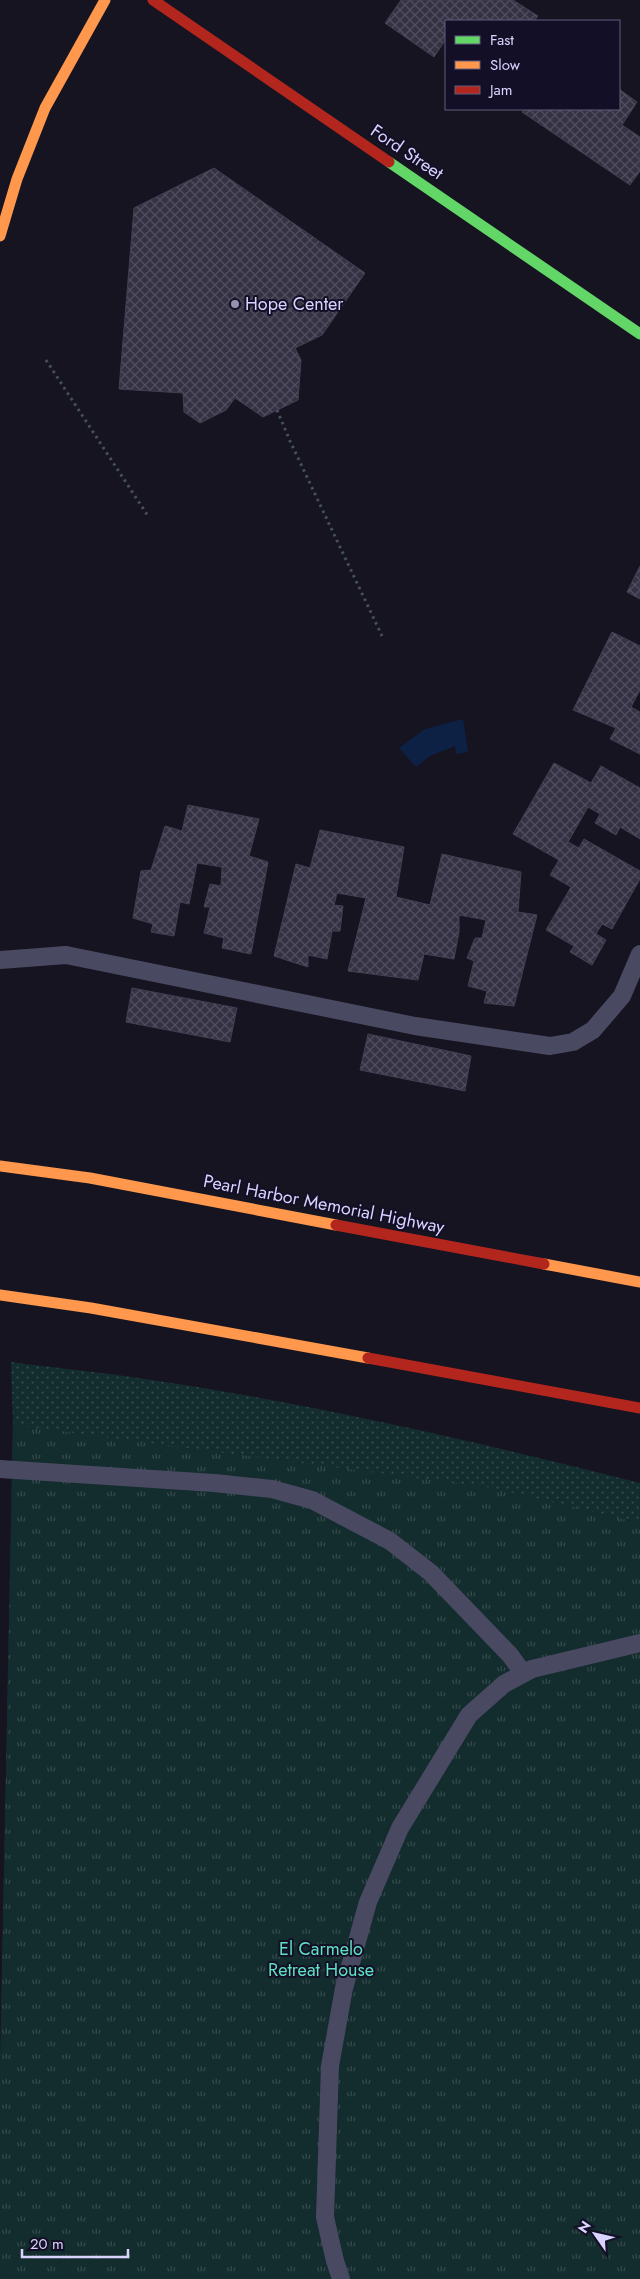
<svg xmlns="http://www.w3.org/2000/svg" width="640" height="2279" font-family="Jost,sans-serif">
	<style>
		.grass { fill: url(#grass-dots) }
		.park { fill: url(#park-tufts) }
		.water { fill: #0d2144 }
		.building { fill: url(#building-cross-hatch); stroke: #433f54 }
		.lines { fill: none; stroke-linecap: round; stroke-linejoin: round }
		.path { stroke: #44505f; stroke-width: 3; stroke-dasharray: 2.5 4; stroke-linecap: butt }
		.lane { stroke: #4a4962; stroke-width: 18 }
		.fast { stroke: #63d668; stroke-width: 11 }
		.slow { stroke: #ff974d; stroke-width: 11 }
		.jam { stroke: #b3261e; stroke-width: 11 }
		.poi-dot { fill: #9591b1; stroke: #130f26; stroke-width: 2 }
		.labels { text-anchor: middle; stroke-width: 4; stroke-linejoin: round; paint-order: stroke }
		.street-label { font-size: 18px; fill: #d9d4ff; stroke: #130f26 }
		.poi-label { font-size: 18px; fill: #d9d4ff; stroke: #130f26; text-anchor: start }
		.park-label { font-size: 18px; fill: #5fe0c0; stroke: #130f26 }
	</style>
	<defs>
		<pattern id="grass-dots" width="8" height="8" patternUnits="userSpaceOnUse" patternTransform="scale(1.25)"><rect width="8" height="8" fill="#132c2d"/><path d="M2 2h.1M6 6h.1" fill="none" stroke="#354a4c" stroke-width="1.8" stroke-linecap="round"/></pattern>
		<pattern id="park-tufts" width="24" height="20" patternUnits="userSpaceOnUse" patternTransform="scale(1.25)"><rect width="24" height="20" fill="#132c2d"/><path d="M3 7l-1-3M5 7V3M7 7l1-3M15 17l-1-3M17 17v-4M19 17l1-3" fill="none" stroke="#354a4c"/></pattern>
		<pattern id="building-cross-hatch" width="8" height="8" patternUnits="userSpaceOnUse" patternTransform="scale(1.25)"><rect width="8" height="8" fill="#343243"/><path d="M0 0l8 8M0 8l8-8" fill="none" stroke="#514f5f"/></pattern>
	</defs>
	<rect width="100%" height="100%" fill="#161421"/>
	<path class="grass" d="M11,1362C56,1368 101,1372 145,1379C312,1403 477,1442 640,1483V1523L588,1511L0,2279V2073L13,1425Z"/>
	<polygon class="park" points="13,1425 492,1488 640,1523 640,2279 0,2279 0,2073"/>
	<polygon class="water" points="463,719 468,752 456,754 455,746 430,756 416,767 399,748 425,729"/>
	<g class="building">
		<polygon points="401,0 513,0 538,16 534,21 446,21 446,39 434,57 385,23"/>
		<polygon points="619,89 637,102 622,125 640,137 640,171 630,185 522,112 524,109 619,109"/>
		<polygon points="214,168 365,273 322,335 295,348 301,360 298,400 263,417 235,398 226,410 200,423 184,412 183,393 119,389 134,208"/>
		<polygon points="640,566 640,599 627,592"/>
		<polygon points="612,632 640,646 640,690 631,707 640,712 640,754 610,739 616,728 573,710"/>
		<polygon points="554,763 591,783 601,766 640,788 640,839 620,827 616,835 595,823 600,814 588,807 568,842 579,848 584,839 640,871 640,879 612,929 602,924 596,934 606,940 592,965 570,952 574,946 546,930 571,887 550,875 559,860 513,834"/>
		<polygon points="188,805 259,819 249,856 268,862 251,954 222,948 224,938 204,933 210,907 204,907 210,884 221,886 222,867 197,863 189,904 180,902 174,936 151,932 153,924 133,918 141,871 151,870 165,826 182,831"/>
		<polygon points="320,830 404,847 396,897 430,905 442,854 521,872 518,912 537,915 514,1006 484,1003 487,991 468,986 474,961 467,958 475,938 482,938 486,920 459,915 459,932 454,959 424,954 418,980 348,971 366,898 337,893 334,905 343,906 340,931 332,931 327,959 308,955 308,967 274,956 296,864 310,868"/>
		<polygon points="132,988 237,1008 230,1042 126,1022"/>
		<polygon points="368,1034 471,1056 465,1091 360,1070"/>
	</g>
	<g class="lines">
		<g class="path">
			<polyline points="46,360 148,516"/>
			<polyline points="277,410 290,441 382,636"/>
		</g>
		<g class="lane">
			<polyline points="0,960 66,955 415,1026 550,1046 573,1042 593,1030 622,996 640,954"/>
			<polyline points="0,1469 214,1483 272,1489 312,1500 390,1541 431,1573 510,1655 523,1673"/>
			<polyline points="341,2279 335,2261 325,2217 330,2066 344,1988 368,1902 400,1828 469,1715 504,1684 532,1669 640,1643"/>
		</g>
		<polyline class="fast" points="389,162 640,334"/>
		<g class="slow">
			<polyline points="0,236 17,179 45,108 105,0"/>
			<polyline points="0,1166 90,1178 336,1225"/>
			<polyline points="544,1264 640,1282"/>
			<polyline points="0,1295 91,1308 368,1358"/>
		</g>
		<g class="jam">
			<polyline points="153,0 389,162"/>
			<polyline points="336,1225 544,1264"/>
			<polyline points="368,1358 640,1408"/>
		</g>
	</g>
	<circle class="poi-dot" cx="235" cy="304" r="5"/>
	<g class="labels">
		<g class="street-label">
			<text transform="translate(407 152) rotate(34)" y="6">Ford Street</text>
			<text transform="translate(324 1204) rotate(11)" y="6">Pearl Harbor Memorial Highway</text>
		</g>
		<g class="poi-label">
			<text x="245" y="310">Hope Center</text>
		</g>
		<g class="park-label">
			<text x="321" y="1955">El Carmelo<tspan x="321" dy="21">Retreat House</tspan></text>
		</g>
	</g>
	<rect x="445" y="20" width="175" height="90" fill="#130f26" stroke="#625e7d"/>
	<rect x="455" y="36" width="25" height="8" fill="#63d668" stroke="#625e7d"/>
	<text x="490" y="45" font-size="15" fill="#d9d4ff">Fast</text>
	<rect x="455" y="61" width="25" height="8" fill="#ff974d" stroke="#625e7d"/>
	<text x="490" y="70" font-size="15" fill="#d9d4ff">Slow</text>
	<rect x="455" y="86" width="25" height="8" fill="#b3261e" stroke="#625e7d"/>
	<text x="490" y="95" font-size="15" fill="#d9d4ff">Jam</text>
	<g transform="translate(595 2234) rotate(304)" stroke="#130f26" stroke-width="4" paint-order="stroke">
	<path d="M0-4L9 19L0 12L-9 19Z" fill="#d9d4ff"/>
	<text y="-8" font-size="14" font-weight="bold" text-anchor="middle" fill="#d9d4ff">N</text>
	</g>
	<path d="M22 2249v8h106v-8" fill="none" stroke="#d9d4ff" stroke-width="2.5"/>
	<text x="30" y="2249" font-size="15" fill="#d9d4ff" stroke="#130f26" stroke-width="4" paint-order="stroke">20 m</text>
</svg>
